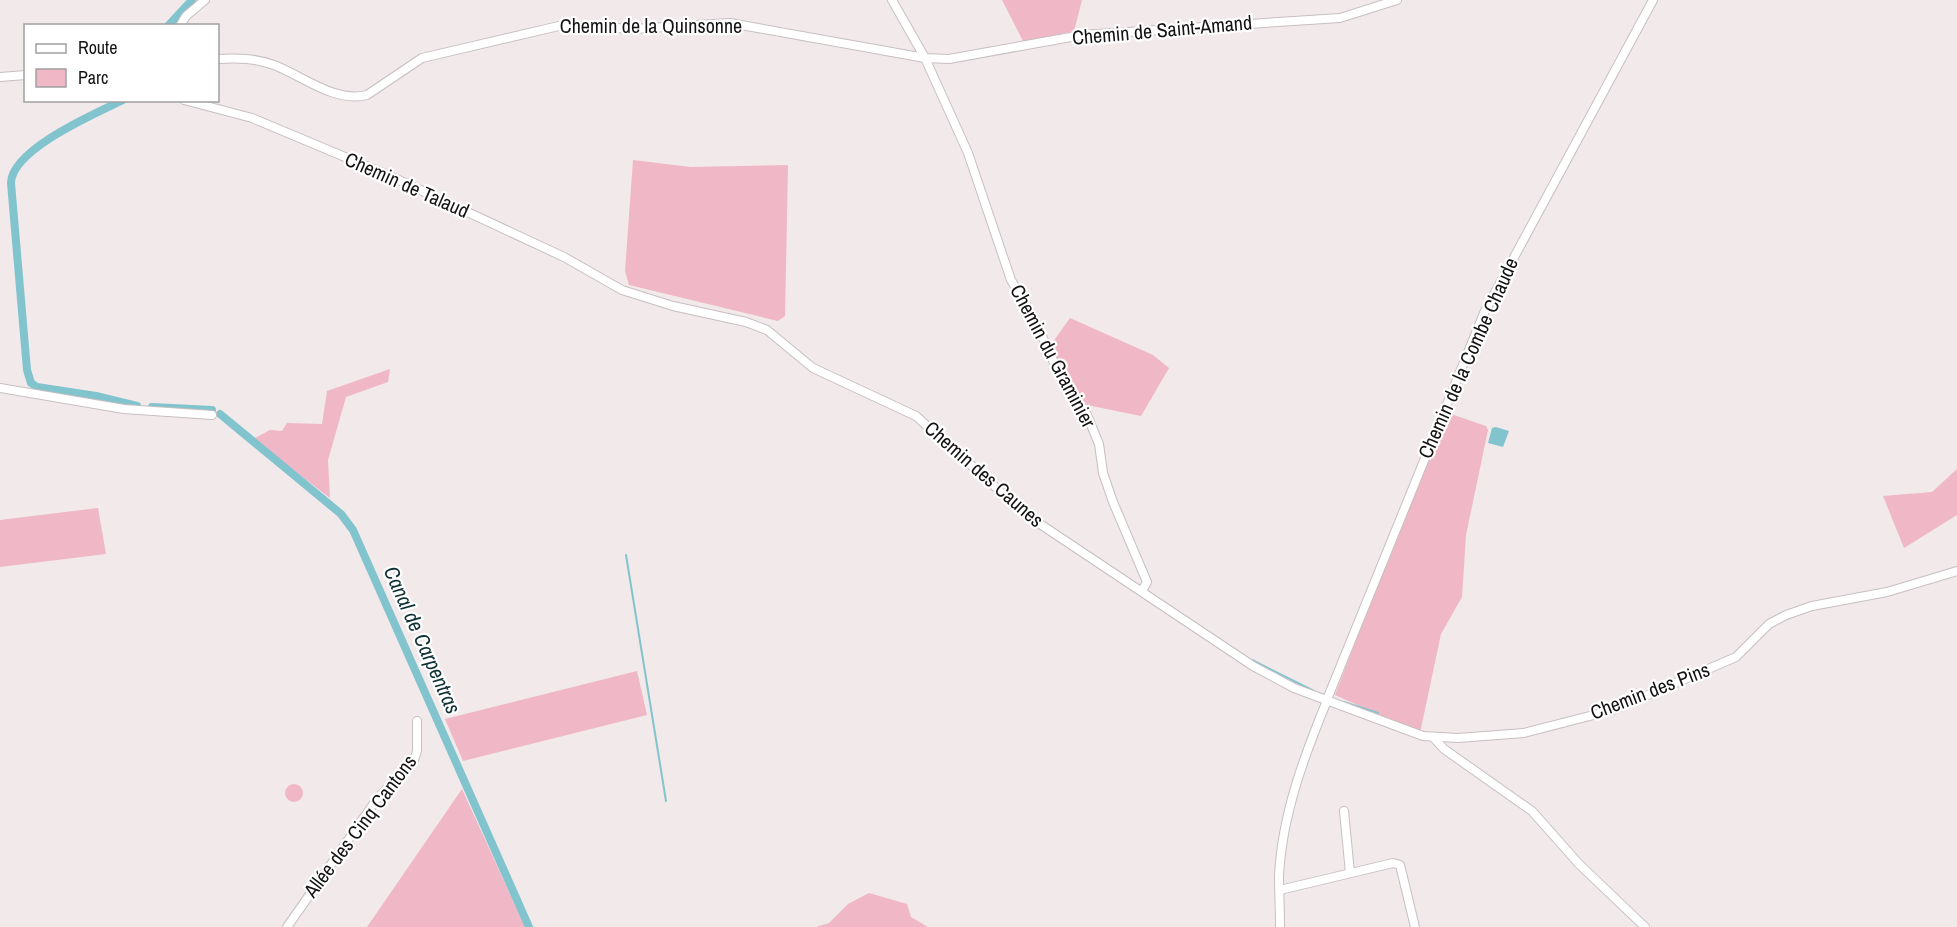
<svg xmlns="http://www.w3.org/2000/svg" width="1957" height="927" font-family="'Archivo Narrow',sans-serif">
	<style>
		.green { fill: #f0b7c6 }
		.water { fill: #81c4ce }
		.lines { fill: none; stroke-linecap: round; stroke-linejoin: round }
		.stream { stroke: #81c4ce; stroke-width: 2 }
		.canal { stroke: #81c4ce; stroke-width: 8 }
		.street-casing { stroke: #c7bfc1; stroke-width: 10 }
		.street { stroke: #fff; stroke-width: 8 }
		.labels { text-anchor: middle; stroke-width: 4.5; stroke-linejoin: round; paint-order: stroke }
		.street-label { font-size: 20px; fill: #141212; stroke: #fff }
		.water-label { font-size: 21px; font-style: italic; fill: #0f3135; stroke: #fff }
	</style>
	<rect width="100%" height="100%" fill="#f1e9ea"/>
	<g class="green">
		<polygon points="1002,0 1082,0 1074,31 1024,43"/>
		<polygon points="633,160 691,167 788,165 785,316 778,321 629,285 625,271"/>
		<polygon points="1070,318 1153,355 1169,368 1141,416 1087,405 1060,366 1050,346"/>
		<polygon points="390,369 388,382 346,397 328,460 330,498 253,439 270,430 282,431 287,423 322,424 327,391"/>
		<polygon points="1448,413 1486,426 1488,430 1466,535 1462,597 1441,634 1420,733 1335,695 1442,417"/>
		<polygon points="1957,469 1957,515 1904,548 1883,496 1932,492"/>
		<polygon points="98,508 106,554 0,567 0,520"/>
		<polygon points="637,671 647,715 463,761 445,719"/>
		<circle cx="294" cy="793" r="9"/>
		<polygon points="462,789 525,927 367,927"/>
		<polygon points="869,893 907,904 911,917 928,927 816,927 829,923 848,904"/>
	</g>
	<polygon class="water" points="1496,427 1509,431 1503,447 1488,443 1492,428"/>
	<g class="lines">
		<g class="stream">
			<polyline points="626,555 666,801"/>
			<polyline points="1252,660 1314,691"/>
			<polyline points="1344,702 1378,713"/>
		</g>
		<g class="canal">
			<polyline points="168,26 192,0"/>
			<path d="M123,100C95,114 12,149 11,183L27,370L31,383L37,387L96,396L137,406"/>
			<polyline points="152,407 212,410"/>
			<polyline points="220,414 341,514 353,530 529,927"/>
		</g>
		<defs>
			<g id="street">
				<polyline points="892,0 925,58 968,153 1011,280 1033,316 1056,367 1087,415 1099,444 1103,473 1113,502 1147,582 1142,591"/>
				<polyline points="180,26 186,16 205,0"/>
				<path d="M218,59C237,58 255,58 274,65C303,76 334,103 367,95L422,58L563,25L633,29L730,23L925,58L949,59L1082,35L1340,18L1397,0"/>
				<polyline points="0,77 26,75"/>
				<polyline points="184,100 252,118 388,175 564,257 622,290 673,306 746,322 767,330 813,368 916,416 1028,516 1253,666 1294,688 1423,736 1458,738 1524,733 1613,710 1736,657 1769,624 1786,615 1812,606 1887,592 1957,571"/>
				<polyline points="0,388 124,409 212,415"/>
				<polyline points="1328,697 1484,313 1653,0"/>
				<polyline points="1434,738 1444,749 1532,811 1579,864 1645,927"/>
				<polyline points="1344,811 1350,873"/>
				<polyline points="1280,890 1393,863 1400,865 1415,927"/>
				<polyline points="287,927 377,799 414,760 417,751 417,721"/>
				<path d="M1280,927C1280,910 1279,893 1279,876C1282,814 1305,754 1328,698"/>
			</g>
		</defs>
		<use href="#street" class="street-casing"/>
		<use href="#street" class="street"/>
	</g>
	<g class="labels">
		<g class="street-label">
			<text x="651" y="33">Chemin de la Quinsonne</text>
			<text transform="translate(1162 30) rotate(-5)" y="7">Chemin de Saint-Amand</text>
			<text transform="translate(407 185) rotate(24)" y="7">Chemin de Talaud</text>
			<text transform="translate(1053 356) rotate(62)" y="7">Chemin du Graminier</text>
			<text transform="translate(1468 358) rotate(-66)" y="7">Chemin de la Combe Chaude</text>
			<text transform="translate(984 474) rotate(41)" y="7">Chemin des Caunes</text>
			<text transform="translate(1650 691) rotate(-21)" y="7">Chemin des Pins</text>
			<text transform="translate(360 826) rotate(-53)" y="7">Allée des Cinq Cantons</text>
		</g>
		<g class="water-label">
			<text transform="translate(422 640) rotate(66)" y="7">Canal de Carpentras</text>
		</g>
	</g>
	<rect x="24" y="24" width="195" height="78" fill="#ffffff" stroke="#a1a0a0" stroke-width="1.5"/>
	<rect x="36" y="44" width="30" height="9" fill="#ffffff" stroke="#a1a0a0" stroke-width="1.5"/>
	<text x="78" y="54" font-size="18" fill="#141212">Route</text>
	<rect x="36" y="69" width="30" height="18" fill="#f0b7c6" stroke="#a1a0a0" stroke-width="1.5"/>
	<text x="78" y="84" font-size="18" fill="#141212">Parc</text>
</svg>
